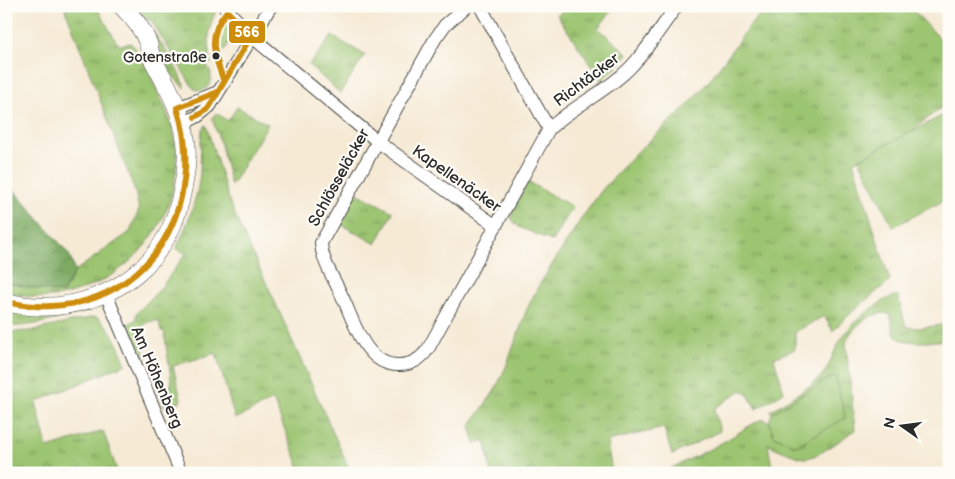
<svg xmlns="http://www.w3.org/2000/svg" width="955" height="479" font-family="'Balsamiq Sans',sans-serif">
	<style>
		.grass { fill: url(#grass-tufts); stroke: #64784e }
		.forest { fill: url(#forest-crowns); stroke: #546a47 }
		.garden { fill: #9cc571; stroke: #64784e }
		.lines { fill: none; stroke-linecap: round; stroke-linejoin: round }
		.minor-casing { stroke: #494844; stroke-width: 14 }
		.secondary-casing { stroke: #494844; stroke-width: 19 }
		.minor { stroke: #fff; stroke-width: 12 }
		.secondary { stroke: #fff; stroke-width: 18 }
		.bus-1-casing { stroke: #fdfcf7; stroke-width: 10 }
		.bus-1 { stroke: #ce8d09; stroke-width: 6 }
		.bus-dot { fill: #2b2b2b; stroke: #fdfcf7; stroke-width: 2 }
		.labels { text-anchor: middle; stroke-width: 4.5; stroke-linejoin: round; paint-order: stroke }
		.bus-label { font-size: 15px; fill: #2b2b2b; stroke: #fdfcf7; text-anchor: end }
		.street-label { font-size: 16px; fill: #2b2b2b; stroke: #fdfcf7 }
		.line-badge { stroke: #fdfcf7; stroke-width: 2 }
		.badge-label { font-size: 14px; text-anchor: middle; font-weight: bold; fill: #fff }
	</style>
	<defs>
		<pattern id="grass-tufts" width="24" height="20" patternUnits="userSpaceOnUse" patternTransform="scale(1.25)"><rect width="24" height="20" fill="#9cc571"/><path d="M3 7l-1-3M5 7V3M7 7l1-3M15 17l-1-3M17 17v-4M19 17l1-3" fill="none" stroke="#7fa05d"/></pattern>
		<pattern id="forest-crowns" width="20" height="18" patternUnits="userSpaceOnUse" patternTransform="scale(1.25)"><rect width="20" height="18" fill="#7daa63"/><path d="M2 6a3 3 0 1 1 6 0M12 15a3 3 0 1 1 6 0" fill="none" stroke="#678b52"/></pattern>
	</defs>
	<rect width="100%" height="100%" fill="#fdfcf7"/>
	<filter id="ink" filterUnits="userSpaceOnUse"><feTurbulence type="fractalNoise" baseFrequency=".02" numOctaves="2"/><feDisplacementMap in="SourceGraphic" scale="10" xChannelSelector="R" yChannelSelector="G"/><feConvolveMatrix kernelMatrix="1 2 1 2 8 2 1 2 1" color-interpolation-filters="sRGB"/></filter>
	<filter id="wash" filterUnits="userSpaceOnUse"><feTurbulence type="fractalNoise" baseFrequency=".0096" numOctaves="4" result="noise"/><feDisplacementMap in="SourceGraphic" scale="20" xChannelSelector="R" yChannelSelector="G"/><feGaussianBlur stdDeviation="1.12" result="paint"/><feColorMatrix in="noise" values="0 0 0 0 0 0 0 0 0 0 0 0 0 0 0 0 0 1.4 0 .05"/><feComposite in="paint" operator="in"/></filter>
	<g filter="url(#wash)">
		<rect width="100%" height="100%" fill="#f6ead5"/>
		<g class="grass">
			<path d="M64,6H96L117,43L120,45L131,43C143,56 151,77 158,93C166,109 174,128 176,147C181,207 146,262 91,286C78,291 66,296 51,297C36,299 21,295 6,293V282L26,287L63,293L75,271L130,232L139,210L135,191Z"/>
			<path d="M131,6H216L217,9C207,29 208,41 211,63L207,65L209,70H210C212,80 212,87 201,91L194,89L152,22L149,19L144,20Z"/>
			<polygon points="568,6 606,6 611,12 598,28 628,54 616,67 601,80 557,15"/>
			<path d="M767,6H909L949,48V101L911,132L853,162L890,281C870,297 850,312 833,331L824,316L795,332V349L774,358L784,392L756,409L747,393L741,390L714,409L720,431L672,455L664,428L607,441L612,473H491L485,440L475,444L470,426L494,392L506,367L527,309L538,287L583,216L602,190L634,155L689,104L709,81L748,28Z"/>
			<path d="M229,22L233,27L234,35L220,57C215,46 214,26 229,22Z"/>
			<path d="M149,28C157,34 184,79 185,88C170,78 156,45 149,28Z"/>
			<polygon points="332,36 365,55 340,93 309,65"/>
			<polygon points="237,107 268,124 231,186 221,145 212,118 216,113 228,121"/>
			<path d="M206,125L229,200L240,227L271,293L351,473H302L273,400L235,419L216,353L173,366L181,399L180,402L165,408L156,387L172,385L164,331H161L159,321C154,321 146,321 144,325C139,331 146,362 148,370L127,325L135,320L137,313L160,289L186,253L176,249C187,226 197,200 200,174C201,159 200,145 202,130Z"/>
			<polygon points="528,182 573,207 552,241 519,227 512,220 512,212"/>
			<polygon points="353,191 393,212 376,244 337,222"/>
			<path d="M894,296H898L906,327L919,328L949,324V339C939,342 900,345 895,335C892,330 892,321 890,315C875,307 850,328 846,343L855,430C844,437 817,459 804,458C792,456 779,449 768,445L773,473H661C684,462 708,451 730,438C739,433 755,421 764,419L769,422L774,436L793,445H798L844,418L835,376L828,379L772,413L770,411C784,402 809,388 821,377C830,367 832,354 839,343C848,325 875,303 894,296Z"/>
			<path d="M6,309L81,310L89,311C63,317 33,328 6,326Z"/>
			<path d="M94,317C109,319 120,351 126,364L36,402L47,448L103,431L118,473H6V332L30,331Z"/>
		</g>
		<polygon class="forest" points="9,184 69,254 75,271 63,293 26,287 6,282 6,186"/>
		<g class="garden">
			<polygon points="949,112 949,198 893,227 859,159"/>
			<polygon points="836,376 845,418 798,445 793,445 774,436 769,422 772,413 828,379"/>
		</g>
	</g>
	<g filter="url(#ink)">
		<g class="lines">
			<defs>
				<g id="minor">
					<polyline points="224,6 251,36 377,141 496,226"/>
					<path d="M467,6L445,25L435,39L321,243C322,261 334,279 342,296C354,321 365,366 399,365C412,365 421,359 428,349L549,129C571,108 598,96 621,76C642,59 660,28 677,6"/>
					<polyline points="480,6 549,129"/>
					<polyline points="177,108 218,92"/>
					<polyline points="183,124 198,116 210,106 271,6"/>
					<polyline points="106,294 181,473"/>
				</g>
				<path id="secondary" d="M6,302C68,318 138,292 168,234C176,219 180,203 183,187C186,172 188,157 186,142C183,112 166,84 152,58C150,53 149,48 148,43C143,29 132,16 122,6"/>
			</defs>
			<use href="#minor" class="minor-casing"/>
			<use href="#secondary" class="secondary-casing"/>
			<use href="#minor" class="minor"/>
			<use href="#secondary" class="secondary"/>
			<defs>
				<g id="bus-1">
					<path d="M195,117L207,110L210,106L251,36L227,11C206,36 214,54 224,82"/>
					<path d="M6,302C21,305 36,307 51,306C116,304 167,259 181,197C188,166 187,138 177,108L218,92"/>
				</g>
			</defs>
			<use href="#bus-1" class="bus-1-casing"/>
			<use href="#bus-1" class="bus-1"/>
		</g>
	</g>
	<circle class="bus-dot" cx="216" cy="56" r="4.5"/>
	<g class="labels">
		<g class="bus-label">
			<text x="207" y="62">Gotenstraße</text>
		</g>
		<g class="street-label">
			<text transform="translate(586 79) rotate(-37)" y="6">Richtäcker</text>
			<text transform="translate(338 177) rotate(-61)" y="6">Schlösseläcker</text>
			<text transform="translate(457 178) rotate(35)" y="6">Kapellenäcker</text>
			<text transform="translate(158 377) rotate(67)" y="6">Am Höhenberg</text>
		</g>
	</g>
	<rect class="line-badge" x="228" y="20" width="38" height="24" rx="5" fill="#ce8d09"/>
	<g class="badge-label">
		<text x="247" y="37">566</text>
	</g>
	<rect width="955" height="479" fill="none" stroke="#fdfcf7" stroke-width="25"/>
	<g transform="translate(902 426) rotate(284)" stroke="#fdfcf7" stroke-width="4" paint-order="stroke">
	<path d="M0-4L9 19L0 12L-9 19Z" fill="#2b2b2b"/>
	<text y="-8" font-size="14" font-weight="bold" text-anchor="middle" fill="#2b2b2b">N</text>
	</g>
</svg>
